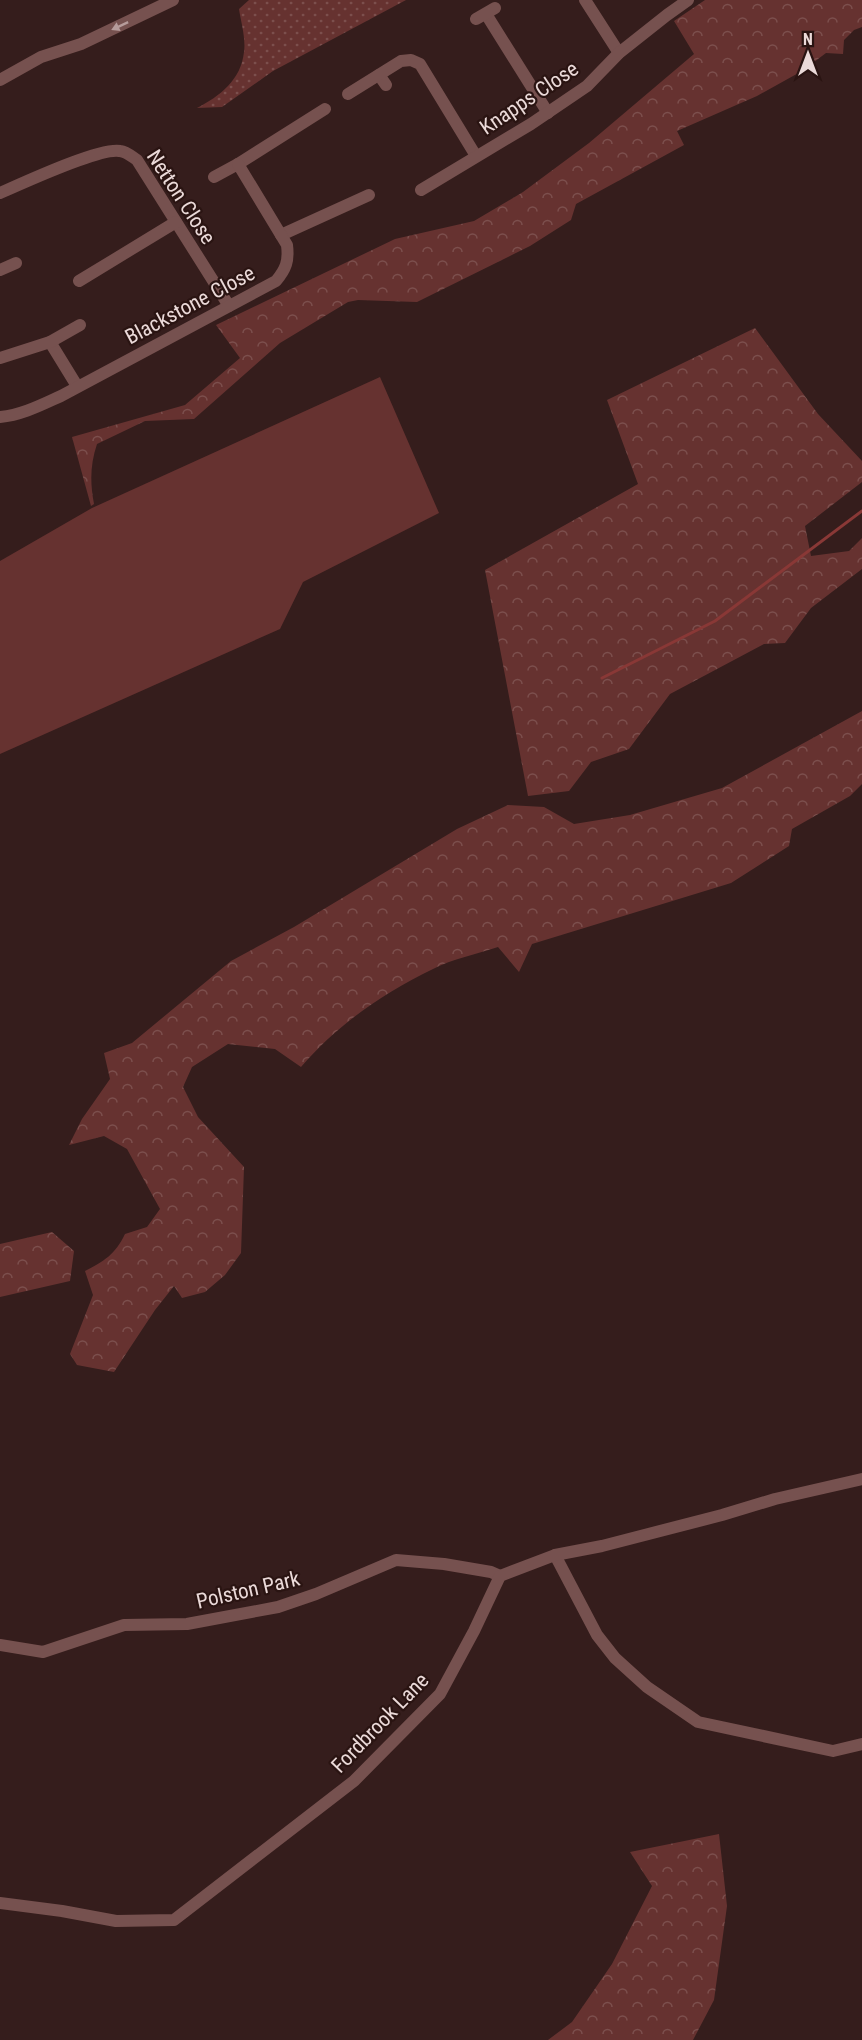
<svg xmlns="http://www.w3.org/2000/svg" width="862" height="2040" font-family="'Roboto Condensed',sans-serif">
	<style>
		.forest { fill: url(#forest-crowns) }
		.park { fill: url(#park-dots) }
		.garden { fill: #663230 }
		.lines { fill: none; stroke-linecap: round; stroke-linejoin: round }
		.stream { stroke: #893836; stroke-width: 3 }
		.minor { stroke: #76514f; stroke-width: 12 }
		.oneway { fill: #b69c9b }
		.labels { text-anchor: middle; stroke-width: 4.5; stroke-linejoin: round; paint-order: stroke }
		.street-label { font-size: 21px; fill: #ebdad9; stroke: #2a1412 }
	</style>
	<defs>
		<pattern id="forest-crowns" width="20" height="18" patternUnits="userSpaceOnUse" patternTransform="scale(1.5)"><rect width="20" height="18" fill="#663230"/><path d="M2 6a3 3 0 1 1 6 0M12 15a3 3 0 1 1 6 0" fill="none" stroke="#7c4f4d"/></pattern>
		<pattern id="park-dots" width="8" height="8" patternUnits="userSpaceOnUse" patternTransform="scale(1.5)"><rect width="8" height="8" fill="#663230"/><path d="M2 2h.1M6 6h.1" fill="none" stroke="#7c4f4d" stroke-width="1.8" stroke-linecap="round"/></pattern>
	</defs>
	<rect width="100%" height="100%" fill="#351d1c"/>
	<g class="forest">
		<path d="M705,0H862V27L854,30L844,40L843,54L826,53L802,71L757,96L677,131L684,145L576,204L571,220L530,246L417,302L358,300L348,302L280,343L194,419L145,421L97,444C90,465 90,483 94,504L91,506L72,437L185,405L240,358L216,325L395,239L474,221L523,192L589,143L694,54L674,21Z"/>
		<polygon points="755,328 818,414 862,461 862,482 805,526 811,556 849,551 862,538 862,569 811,608 785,643 764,644 670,694 629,749 591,762 569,791 528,796 485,570 638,484 607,400"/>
		<path d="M862,711V784L850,796L792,829L789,846L731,883L532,944L519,972L498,947C477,954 452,959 433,969C383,993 337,1025 301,1067L275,1049L228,1044L192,1067L183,1087L198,1117L244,1167L241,1253L225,1275L205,1292L182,1298L174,1286L155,1310L114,1372L77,1365L70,1354L93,1295L85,1271C104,1261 115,1255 125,1234L147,1227L160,1209L127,1149L104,1136L69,1145L82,1119L110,1079L104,1053L132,1043L231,961L294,927L457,829L508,805L544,807L574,824L630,815L722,788Z"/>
		<polygon points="52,1232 74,1251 70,1281 0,1297 0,1244"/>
		<polygon points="719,1834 727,1906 714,2000 693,2040 548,2040 572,2022 612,1964 652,1886 630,1852"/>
	</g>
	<path class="park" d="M249,0H406L273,71L222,107L197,108C220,96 241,80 244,52C246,39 241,22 239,9Z"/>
	<polygon class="garden" points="380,377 439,513 303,582 280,629 0,754 0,561 92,508"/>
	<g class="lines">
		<polyline class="stream" points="602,678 715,621 862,511"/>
		<g class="minor">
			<polyline points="585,0 619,53"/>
			<polyline points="486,14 548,113"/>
			<polyline points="476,19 495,8"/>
			<polyline points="379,75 386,85"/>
			<polyline points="0,80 41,57 81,44 173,0"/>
			<polyline points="348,94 401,61 411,60 420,64 476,156"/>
			<polyline points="214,177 238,164 325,109"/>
			<polyline points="421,190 531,124 587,86 619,53 667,15 688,0"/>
			<path d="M0,193C23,183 100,147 120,151C127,152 131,156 137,160L229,306"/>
			<polyline points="281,235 369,195"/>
			<polyline points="0,270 16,263"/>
			<polyline points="79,281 176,222"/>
			<polyline points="50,342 77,386"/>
			<polyline points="0,358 50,342 80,325"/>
			<path d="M0,417C22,415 41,405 61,396L276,281C286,269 289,261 287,245L238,164"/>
			<polyline points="555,1555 597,1635 615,1658 647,1687 698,1722 833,1751 862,1744"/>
			<polyline points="0,1645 43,1652 124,1625 187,1624 278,1607 316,1594 396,1560 444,1564 491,1572 500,1576"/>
			<polyline points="0,1903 62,1911 116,1921 174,1920 354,1781 440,1694 474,1631 500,1576 555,1555 602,1546 722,1515 775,1499 862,1479"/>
		</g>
	</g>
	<defs><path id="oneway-solid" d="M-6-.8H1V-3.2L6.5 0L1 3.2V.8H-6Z" transform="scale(1.5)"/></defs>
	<use class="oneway" href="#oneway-solid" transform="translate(120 26) rotate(155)"/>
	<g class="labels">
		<g class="street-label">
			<text transform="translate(529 98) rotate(-34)" y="7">Knapps Close</text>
			<text transform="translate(181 197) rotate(57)" y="7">Netton Close</text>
			<text transform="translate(190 305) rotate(-28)" y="7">Blackstone Close</text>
			<text transform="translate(248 1590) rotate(-13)" y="7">Polston Park</text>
			<text transform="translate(380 1723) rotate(-46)" y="7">Fordbrook Lane</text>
		</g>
	</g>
	<g transform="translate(808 54)" stroke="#2a1412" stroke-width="4.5" paint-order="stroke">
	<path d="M0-4.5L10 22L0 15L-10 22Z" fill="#ebdad9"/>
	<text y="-9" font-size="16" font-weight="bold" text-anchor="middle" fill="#ebdad9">N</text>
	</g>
</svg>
